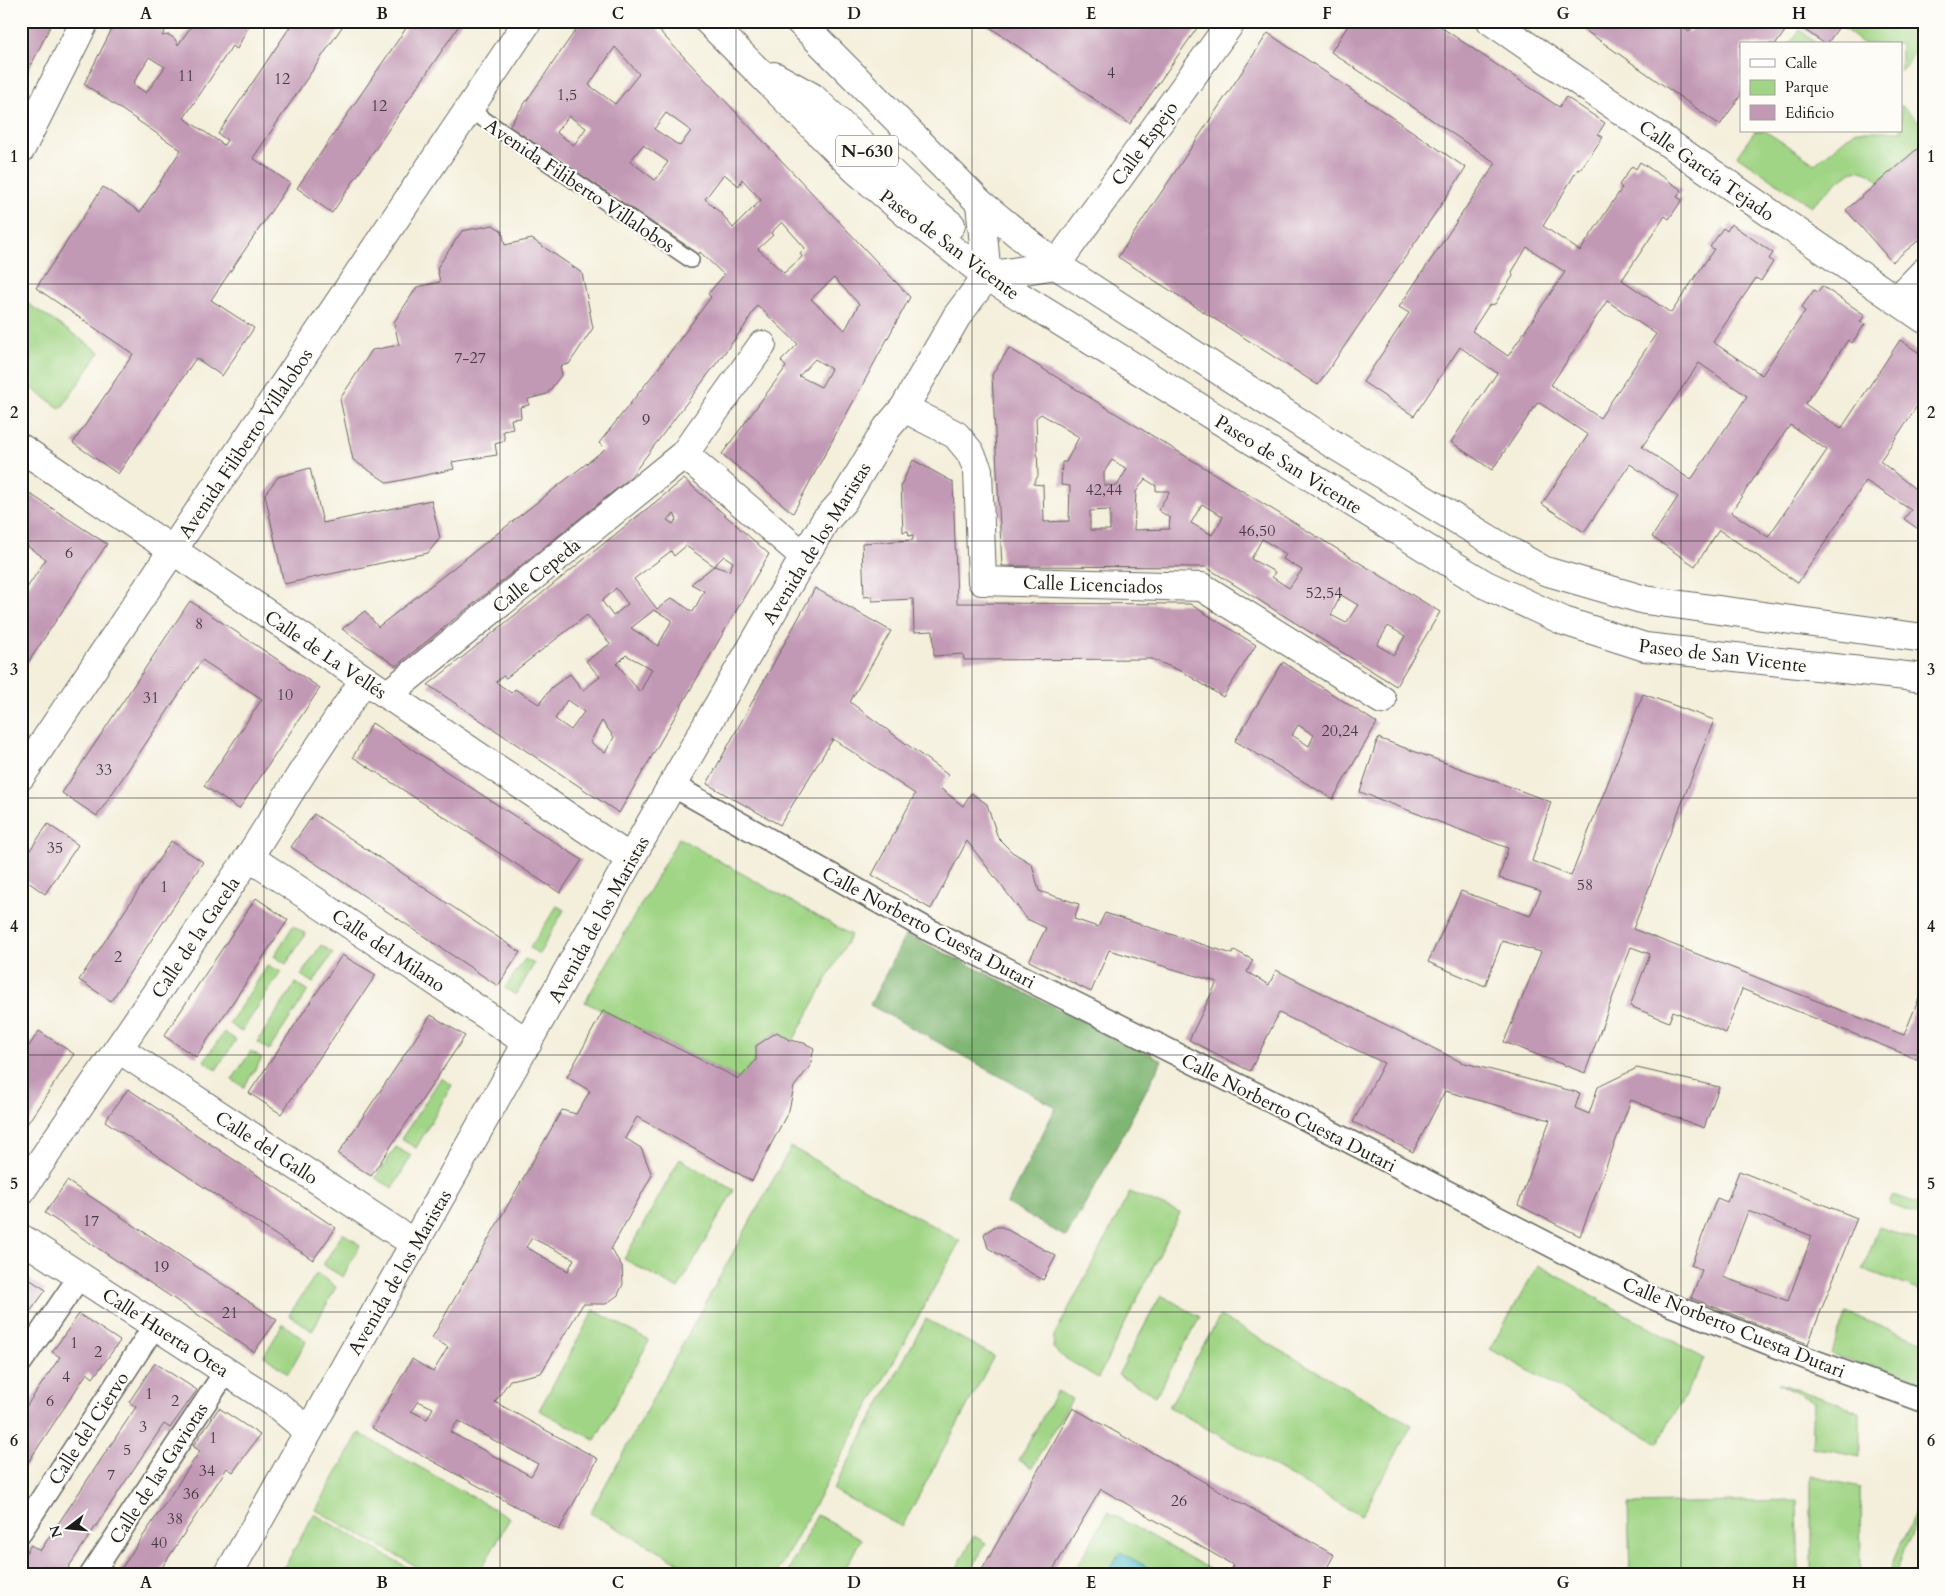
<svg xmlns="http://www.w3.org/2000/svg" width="1945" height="1596" font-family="Cardo,serif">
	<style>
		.green { fill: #a1d586; stroke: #5e7851 }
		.forest { fill: #80b673; stroke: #4e6948 }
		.water { fill: #50bdc9; stroke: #366c72 }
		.building { fill: #c299b5; fill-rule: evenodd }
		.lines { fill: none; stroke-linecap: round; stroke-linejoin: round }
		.service-casing { stroke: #68665f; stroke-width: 18 }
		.pedestrian-casing { stroke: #68665f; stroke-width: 25 }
		.minor-casing { stroke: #68665f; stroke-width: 30 }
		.secondary-casing { stroke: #68665f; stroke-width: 30 }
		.trunk-casing { stroke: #68665f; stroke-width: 30 }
		.service { stroke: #fff; stroke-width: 15 }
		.pedestrian { stroke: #fff; stroke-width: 22 }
		.minor { stroke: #fff; stroke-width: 28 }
		.secondary { stroke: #fff; stroke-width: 28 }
		.trunk { stroke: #fff; stroke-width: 28 }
		.grid { fill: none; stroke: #1c1c1c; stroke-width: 1; stroke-opacity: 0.55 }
		.labels { text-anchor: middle; stroke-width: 4.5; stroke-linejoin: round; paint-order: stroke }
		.number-label { font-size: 16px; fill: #463b42 }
		.shield { fill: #fdfcf7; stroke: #605f5e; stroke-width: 1 }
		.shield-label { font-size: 18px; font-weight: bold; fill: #1c1c1c }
		.street-label { font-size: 19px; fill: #1c1c1c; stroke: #fdfcf7 }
		.neatline { fill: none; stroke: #1c1c1c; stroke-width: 2 }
		.grid-label { font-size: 16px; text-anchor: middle; font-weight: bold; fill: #1c1c1c }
	</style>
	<rect width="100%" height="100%" fill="#fdfcf7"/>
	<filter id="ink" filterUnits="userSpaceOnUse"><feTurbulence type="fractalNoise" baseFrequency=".02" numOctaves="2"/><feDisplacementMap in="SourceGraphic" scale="10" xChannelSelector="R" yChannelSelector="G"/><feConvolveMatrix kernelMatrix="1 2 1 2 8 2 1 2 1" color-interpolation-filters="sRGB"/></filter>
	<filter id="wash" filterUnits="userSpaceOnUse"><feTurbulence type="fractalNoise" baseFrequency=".0096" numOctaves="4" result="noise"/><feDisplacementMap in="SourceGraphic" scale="20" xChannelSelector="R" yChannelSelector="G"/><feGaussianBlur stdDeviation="1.12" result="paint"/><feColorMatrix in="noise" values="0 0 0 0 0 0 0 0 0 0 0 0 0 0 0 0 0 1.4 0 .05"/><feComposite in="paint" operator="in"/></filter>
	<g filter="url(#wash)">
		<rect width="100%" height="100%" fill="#f4efdb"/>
		<g class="green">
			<polygon points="1849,21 1905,21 1924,36 1924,41 1901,71 1901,44 1864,44 1843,28"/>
			<polygon points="1800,30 1817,44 1789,44"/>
			<path d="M1901,105L1924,126V143L1879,181C1873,175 1865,168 1855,171C1845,173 1820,198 1811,206L1737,156L1755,131H1765L1815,164L1855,131H1901Z"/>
			<polygon points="21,299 100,352 61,409 21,381"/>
			<polygon points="679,838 851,935 793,1041 777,1032 756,1046 756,1060 739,1079 585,1002"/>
			<polygon points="557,906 564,910 539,954 530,948"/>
			<polygon points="293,926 306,934 286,964 274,956"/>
			<polygon points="321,945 333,953 313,983 301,975"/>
			<polygon points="525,959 534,964 516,995 505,988"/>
			<polygon points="268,965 281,972 241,1032 229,1024"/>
			<polygon points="296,983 308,991 269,1050 257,1042"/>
			<polygon points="224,1032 236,1040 216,1070 204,1061"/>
			<polygon points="251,1051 262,1058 244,1087 232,1080"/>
			<polygon points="441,1078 452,1085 416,1148 401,1139"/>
			<polygon points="396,1147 411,1156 393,1188 375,1178"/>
			<polygon points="791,1147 960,1241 776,1575 701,1575 590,1513"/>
			<polygon points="680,1159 734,1190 678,1289 624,1259"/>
			<polygon points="1130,1192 1180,1213 1098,1378 1060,1355 1053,1348 1054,1336"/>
			<polygon points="1893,1195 1924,1205 1924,1217 1889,1204"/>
			<polygon points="1879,1227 1924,1243 1924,1292 1863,1269"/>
			<polygon points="343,1233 360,1245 343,1277 323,1265"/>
			<polygon points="1538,1265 1705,1359 1658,1443 1490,1349"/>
			<polygon points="317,1273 336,1287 312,1331 289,1315"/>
			<polygon points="1161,1295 1200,1317 1156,1396 1118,1375"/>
			<polygon points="594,1310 649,1341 595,1440 539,1410"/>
			<polygon points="1846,1313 1924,1342 1924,1388 1831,1354"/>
			<polygon points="1220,1316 1412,1425 1361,1516 1169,1407"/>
			<polygon points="926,1319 994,1356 902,1527 833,1490"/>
			<polygon points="283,1324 306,1341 288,1374 264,1356"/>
			<polygon points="1778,1383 1860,1411 1860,1457 1812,1447 1814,1402"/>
			<polygon points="1057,1391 1072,1399 1032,1468 1019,1460"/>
			<polygon points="359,1433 510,1518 478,1575 432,1575 316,1510"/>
			<polygon points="1811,1476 1860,1487 1861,1567 1858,1575 1811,1575"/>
			<polygon points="1924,1491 1924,1502 1895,1575 1888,1575"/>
			<polygon points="1797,1501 1799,1575 1630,1575 1628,1504"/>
			<polygon points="1108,1512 1215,1572 1214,1575 1161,1575 1120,1552 1106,1575 1072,1575"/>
			<polygon points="314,1514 421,1575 280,1575"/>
			<polygon points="817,1515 861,1539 842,1575 786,1575"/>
			<polygon points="974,1536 986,1543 969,1575 953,1575"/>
		</g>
		<polygon class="forest" points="906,934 1162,1060 1101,1176 1066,1237 1007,1204 1056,1107 870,1005"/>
		<polygon class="water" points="1120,1552 1161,1575 1106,1575"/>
		<g id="blocks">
			<g class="building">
				<polygon points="21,21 53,21 21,85"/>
				<path d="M116,21H171L162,36L169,35L175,39L178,45L195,21H251L237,49L232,46L184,118L224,145L227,140L218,134L294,21H346L253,158L290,183L211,300L254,328L222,376L196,358L118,474L73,443L133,354L36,288L103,187L140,212L181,150L84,84ZM149,57L165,67L146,93L133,84Z"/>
				<polygon points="411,21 462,21 332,213 297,188"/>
				<path d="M582,21H650L910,297L793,513L722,454L786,367L781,361L798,344L757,305L744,327L629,479L396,666L342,629L365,611L378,627L605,449L599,443L656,371L711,297L708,294L724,275L700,252L699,254L509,126ZM615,47L639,74L615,104L589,85ZM666,113L691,131L680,146L654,129ZM569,116L586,128L574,145L556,132ZM643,145L668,162L655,180L630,161ZM724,174L739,186L742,179L761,200L733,228L722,214L705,199ZM782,222L805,248L800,253L802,257L784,273L758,249L773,235L771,233ZM834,278L859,304L845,330L811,299ZM815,359L831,369L821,387L799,376Z"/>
				<polygon points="981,21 1202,21 1130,124"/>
				<path d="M1351,21H1432L1559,107L1566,97L1605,123L1598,134L1603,137L1580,170L1578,169L1543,226L1580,251L1622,188L1619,185L1632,166L1636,169L1640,162L1682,190L1677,197L1682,200L1669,219L1665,216L1622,280L1671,313L1714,249L1710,247L1723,228L1727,231L1731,224L1773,253L1769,259L1773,262L1761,281L1756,278L1713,342L1762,375L1805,311L1801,308L1814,290L1818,292L1822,286L1865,315L1860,322L1865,324L1852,343L1848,340L1805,404L1841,429L1900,340L1924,356V396L1880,461L1920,493L1924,487V527L1921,531L1904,519L1911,510L1866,481L1798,583L1719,530L1695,566L1652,537L1678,497L1630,464L1584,532L1542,504L1588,435L1538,402L1492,470L1451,442L1497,373L1460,347L1414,416L1363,382L1409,313L1399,307L1496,163L1331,52ZM1527,247L1565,272L1508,356L1472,331L1489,305L1495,304L1513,276L1512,272ZM1607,301L1656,334L1600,418L1551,385ZM1699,363L1747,396L1691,480L1642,447ZM1790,425L1827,450L1768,537L1731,512Z"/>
				<polygon points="1572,21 1674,21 1689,32 1697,21 1792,21 1776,44 1741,44 1741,95 1720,125"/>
				<polygon points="1792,21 1843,21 1827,44 1825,44"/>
				<polygon points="1268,33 1466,168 1318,385 1118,257"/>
				<polygon points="1924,143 1924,236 1892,262 1846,210"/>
				<polygon points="493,225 502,231 505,245 532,239 582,273 593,328 569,364 560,366 562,374 547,394 528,399 529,405 520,407 521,418 511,419 513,429 503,431 505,441 495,444 497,455 452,462 454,469 388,483 353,460 340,399 372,350 399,345 394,322 417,287 440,282 437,268 462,231"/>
				<path d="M1009,348L1440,612L1396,686L1206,567L1002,566L992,375ZM1041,414L1079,437L1066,462H1062L1061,485L1070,486L1069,521L1044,522L1043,485L1033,484L1038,476L1036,418ZM1112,460L1127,469L1117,486L1104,485V472ZM1145,479L1156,486V491H1170L1158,510L1170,518L1169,529L1134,530L1136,492ZM1202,504L1223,517L1212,535L1191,523ZM1110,510V530H1090V511ZM1262,539L1286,554L1283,559L1302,570L1289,588L1272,577L1275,572L1251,559ZM1341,595L1358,605L1346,623L1331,615ZM1388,626L1405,636L1394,655L1377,645Z"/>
				<polygon points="913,460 953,482 957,603 1190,604 1256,645 1223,697 1183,672 1152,659 964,660 963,654 934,656 933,631 914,632 913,599 872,601 872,596 864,597 862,543 913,540 913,535 909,536 908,531 903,532 901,485"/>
				<polygon points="310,468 323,523 431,500 440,538 428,553 284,584 265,494 278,477"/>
				<path d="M684,479L769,554L619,813L428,685ZM674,514L677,519L673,524L667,520ZM686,546L714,566L724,556L733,562L729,571L714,566L691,584L704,591L693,612L672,598L657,609L634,579L671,551L674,556ZM616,588L628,604L613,616L602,601ZM654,610L672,620L658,646L631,628ZM587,615L610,644L586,661L600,677L583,690L570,674L552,687L539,704L515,689L511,693L496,682L503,676L506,678ZM626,655L652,669L640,692L617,664ZM567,700L584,712L571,730L555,719ZM602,721L614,737L605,753L590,742Z"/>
				<polygon points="21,488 107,544 21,673 21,597 46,559 21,542"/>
				<polygon points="815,588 891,631 850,702 948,775 940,788 963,806 971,793 987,804 998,838 1012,852 1032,864 1039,891 1079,904 1074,919 1098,927 1105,913 1232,954 1234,950 1253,960 1247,972 1269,985 1276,970 1461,1062 1580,1093 1575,1108 1589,1114 1598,1087 1637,1068 1719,1087 1704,1128 1631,1100 1580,1236 1518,1205 1550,1120 1445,1091 1413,1152 1353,1122 1384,1063 1279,1013 1250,1071 1189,1040 1217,982 1109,950 1091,992 1029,961 1046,928 1027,919 967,841 931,909 872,875 915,794 833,739 780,825 707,784"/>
				<polygon points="190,601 320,688 239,809 204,786 262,699 202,660 97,816 62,793"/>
				<path d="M1283,662L1377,723L1333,799L1235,741ZM1298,725L1314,735L1309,746L1292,735Z"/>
				<polygon points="1643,694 1714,720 1633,929 1904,1035 1922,991 1924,992 1924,1062 1742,989 1726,1033 1673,1011 1669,1022 1630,1006 1650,954 1631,947 1585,1073 1504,1042 1541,952 1502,941 1485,986 1428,962 1461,891 1530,916 1541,891 1499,878 1508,848 1360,792 1378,738 1551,802 1532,861 1571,876"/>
				<polygon points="372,723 582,860 560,893 353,757"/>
				<polygon points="314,814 520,952 498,986 291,847"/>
				<polygon points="48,824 78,845 45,894 21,877 21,863"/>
				<polygon points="171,841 203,862 111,1001 79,980"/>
				<polygon points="256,898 288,920 196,1057 164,1036"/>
				<polygon points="342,955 376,975 281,1114 249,1093"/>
				<path d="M603,1011L739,1079L756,1060V1046L777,1032L789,1040L804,1043L814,1048L810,1066L794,1087L789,1110L752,1181L637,1117L625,1138L641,1148L652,1175L611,1249L622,1266L623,1284L618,1295L606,1304H583L541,1373L510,1380L495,1402L598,1459L559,1530L372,1428L412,1359L433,1372L448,1347L432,1338L562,1110L576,1114L590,1091L567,1077ZM532,1238L574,1259L568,1271L526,1247ZM418,1401L433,1408L427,1419L411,1411ZM458,1421L538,1464L531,1476L450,1432Z"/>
				<polygon points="431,1015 465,1036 371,1176 338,1154"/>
				<polygon points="39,1031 74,1054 21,1133 21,1058"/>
				<polygon points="128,1089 336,1228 313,1260 105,1121"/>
				<path d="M1739,1171L1857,1218L1808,1344L1691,1298L1702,1270L1691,1265L1717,1198L1727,1202ZM1748,1211L1812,1236L1788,1301L1723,1277Z"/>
				<polygon points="67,1181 277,1320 254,1352 45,1213"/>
				<polygon points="994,1227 1002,1227 1056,1256 1043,1280 988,1248 984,1234"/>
				<polygon points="21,1274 46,1290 21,1324"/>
				<polygon points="79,1314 120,1341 93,1378 87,1373 21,1473 21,1414 60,1357 52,1352"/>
				<polygon points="155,1363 197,1390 170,1428 164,1424 149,1446 68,1568 76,1573 75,1575 21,1575 21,1560 31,1545 40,1551 136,1407 129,1402"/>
				<polygon points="219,1408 260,1435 233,1472 227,1468 157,1575 117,1575 200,1451 193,1446"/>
				<polygon points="1073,1408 1334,1555 1323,1575 1227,1575 1233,1565 1101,1489 1050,1575 979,1575"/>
			</g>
		</g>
	</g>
	<g filter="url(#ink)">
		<use href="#blocks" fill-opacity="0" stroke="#68665f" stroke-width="1"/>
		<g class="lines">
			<defs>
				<polyline id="service" points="470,110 691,260"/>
				<g id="pedestrian">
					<polyline points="672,785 925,928 1294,1113 1653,1298 1814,1361 1924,1401"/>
					<polyline points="21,1362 80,1276"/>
					<polyline points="21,1531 155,1325"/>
					<polyline points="91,1575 226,1371"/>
				</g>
				<g id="minor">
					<polyline points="1491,21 1924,319"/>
					<polyline points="21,149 85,21"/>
					<polyline points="1056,265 1232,21"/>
					<polyline points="1897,300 1924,272"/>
					<polyline points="904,408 956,435 970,452 978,470 982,581 1202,587 1382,700"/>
					<polyline points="21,448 631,859"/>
					<polyline points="684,454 804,556"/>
					<polyline points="387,695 684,454 762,345"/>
					<polyline points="249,857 528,1043"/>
					<polyline points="119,1049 415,1244"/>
					<polyline points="21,1191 249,857 305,768 364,680"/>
					<polyline points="21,1238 276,1404 308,1431"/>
				</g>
				<g id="secondary">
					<polyline points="980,203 987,276"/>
					<polyline points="21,776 528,21"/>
					<polyline points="228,1575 672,785 825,521 843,501 887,428 904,408 957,316 987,276 1056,265"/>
				</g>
				<g id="trunk">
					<polyline points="708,21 856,170 908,215 987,276 1484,584 1564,621 1645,647 1924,678"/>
					<polyline points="799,21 980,203 1056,265 1328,441 1502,547 1545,571 1645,600 1924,638"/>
					<polyline points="774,76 812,97 922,202 951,225"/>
				</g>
			</defs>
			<use href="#service" class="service-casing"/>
			<use href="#pedestrian" class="pedestrian-casing"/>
			<use href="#minor" class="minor-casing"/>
			<use href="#secondary" class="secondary-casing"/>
			<use href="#trunk" class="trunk-casing"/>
			<use href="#service" class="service"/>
			<use href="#pedestrian" class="pedestrian"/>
			<use href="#minor" class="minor"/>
			<use href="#secondary" class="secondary"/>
			<use href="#trunk" class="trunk"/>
		</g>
	</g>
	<path class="grid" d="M264,21V1575M500,21V1575M736,21V1575M972,21V1575M1209,21V1575M1445,21V1575M1681,21V1575M21,284H1924M21,541H1924M21,798H1924M21,1055H1924M21,1312H1924"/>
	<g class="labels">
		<g class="number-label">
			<text x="1111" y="78">4</text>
			<text x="186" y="81">11</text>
			<text x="282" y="84">12</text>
			<text x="567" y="100">1,5</text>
			<text x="379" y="111">12</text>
			<text x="470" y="363">7-27</text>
			<text x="646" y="425">9</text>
			<text x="1104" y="495">42,44</text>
			<text x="1257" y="536">46,50</text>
			<text x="69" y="558">6</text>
			<text x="1324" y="598">52,54</text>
			<text x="199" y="629">8</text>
			<text x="285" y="700">10</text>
			<text x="151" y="703">31</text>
			<text x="1340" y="736">20,24</text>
			<text x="104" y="775">33</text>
			<text x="55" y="853">35</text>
			<text x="1585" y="890">58</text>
			<text x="164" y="892">1</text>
			<text x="118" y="962">2</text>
			<text x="91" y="1226">17</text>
			<text x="161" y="1272">19</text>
			<text x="230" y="1318">21</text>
			<text x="74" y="1348">1</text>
			<text x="98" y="1357">2</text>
			<text x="66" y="1382">4</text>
			<text x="149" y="1399">1</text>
			<text x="50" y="1406">6</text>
			<text x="175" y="1406">2</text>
			<text x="143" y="1432">3</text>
			<text x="213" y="1443">1</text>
			<text x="127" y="1455">5</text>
			<text x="207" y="1476">34</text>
			<text x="111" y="1480">7</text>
			<text x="191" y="1499">36</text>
			<text x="1179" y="1506">26</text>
			<text x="175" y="1524">38</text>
			<text x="159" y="1548">40</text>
		</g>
		<rect class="shield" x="836" y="135.5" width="62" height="31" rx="4"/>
		<g class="shield-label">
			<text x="867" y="157">N-630</text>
		</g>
		<g class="street-label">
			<text transform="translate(1144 143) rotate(-54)" y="7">Calle Espejo</text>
			<text transform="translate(1707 170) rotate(35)" y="7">Calle García Tejado</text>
			<text transform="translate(580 185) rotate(34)" y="7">Avenida Filiberto Villalobos</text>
			<text transform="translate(950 244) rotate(37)" y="7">Paseo de San Vicente</text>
			<text transform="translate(245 443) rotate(-56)" y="7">Avenida Filiberto Villalobos</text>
			<text transform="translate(1289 464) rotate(32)" y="7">Paseo de San Vicente</text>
			<text transform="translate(816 543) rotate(-58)" y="7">Avenida de los Maristas</text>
			<text transform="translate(536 575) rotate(-39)" y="7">Calle Cepeda</text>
			<text transform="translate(1093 584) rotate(2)" y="7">Calle Licenciados</text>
			<text transform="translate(326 654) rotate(34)" y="7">Calle de La Vellés</text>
			<text transform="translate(1723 655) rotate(7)" y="7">Paseo de San Vicente</text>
			<text transform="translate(598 919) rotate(-61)" y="7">Avenida de los Maristas</text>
			<text transform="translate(929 927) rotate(28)" y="7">Calle Norberto Cuesta Dutari</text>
			<text transform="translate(195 937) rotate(-56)" y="7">Calle de la Gacela</text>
			<text transform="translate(389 950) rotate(34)" y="7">Calle del Milano</text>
			<text transform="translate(1289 1112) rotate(27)" y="7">Calle Norberto Cuesta Dutari</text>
			<text transform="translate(267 1147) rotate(33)" y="7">Calle del Gallo</text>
			<text transform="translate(399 1272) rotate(-60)" y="7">Avenida de los Maristas</text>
			<text transform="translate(1734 1327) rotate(22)" y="7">Calle Norberto Cuesta Dutari</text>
			<text transform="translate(166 1332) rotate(33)" y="7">Calle Huerta Otea</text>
			<text transform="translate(88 1428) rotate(-57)" y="7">Calle del Ciervo</text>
			<text transform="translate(158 1473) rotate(-57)" y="7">Calle de las Gaviotas</text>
		</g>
	</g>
	<rect width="1945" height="1596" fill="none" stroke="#fdfcf7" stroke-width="55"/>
	<rect x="1740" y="42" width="162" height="90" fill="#fdfcf7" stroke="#a3a29f"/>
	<rect x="1750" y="59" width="25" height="8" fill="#ffffff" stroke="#a3a29f"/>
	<text x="1785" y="68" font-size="15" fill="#1c1c1c">Calle</text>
	<rect x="1750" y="80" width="25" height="15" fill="#a1d586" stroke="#a3a29f"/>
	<text x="1785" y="92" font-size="15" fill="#1c1c1c">Parque</text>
	<rect x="1750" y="105" width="25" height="15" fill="#c299b5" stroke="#a3a29f"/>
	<text x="1785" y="118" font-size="15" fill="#1c1c1c">Edificio</text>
	<g transform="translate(68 1528) rotate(254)" stroke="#fdfcf7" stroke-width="4" paint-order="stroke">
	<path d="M0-4L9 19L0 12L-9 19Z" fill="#1c1c1c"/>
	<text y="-8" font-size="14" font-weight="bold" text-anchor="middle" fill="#1c1c1c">N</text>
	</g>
	<rect x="28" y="28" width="1890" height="1540" class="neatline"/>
	<g class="grid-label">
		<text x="146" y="19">A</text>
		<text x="382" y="19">B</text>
		<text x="618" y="19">C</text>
		<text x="854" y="19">D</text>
		<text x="1091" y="19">E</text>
		<text x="1327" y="19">F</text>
		<text x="1563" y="19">G</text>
		<text x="1799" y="19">H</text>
		<text x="14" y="162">1</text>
		<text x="1931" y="162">1</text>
		<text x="14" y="418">2</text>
		<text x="1931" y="418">2</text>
		<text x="14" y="675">3</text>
		<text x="1931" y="675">3</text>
		<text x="14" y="932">4</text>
		<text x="1931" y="932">4</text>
		<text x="14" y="1189">5</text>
		<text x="1931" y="1189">5</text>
		<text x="14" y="1446">6</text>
		<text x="1931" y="1446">6</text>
		<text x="146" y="1588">A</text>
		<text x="382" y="1588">B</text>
		<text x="618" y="1588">C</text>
		<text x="854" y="1588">D</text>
		<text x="1091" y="1588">E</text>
		<text x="1327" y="1588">F</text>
		<text x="1563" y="1588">G</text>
		<text x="1799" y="1588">H</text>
	</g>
</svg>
